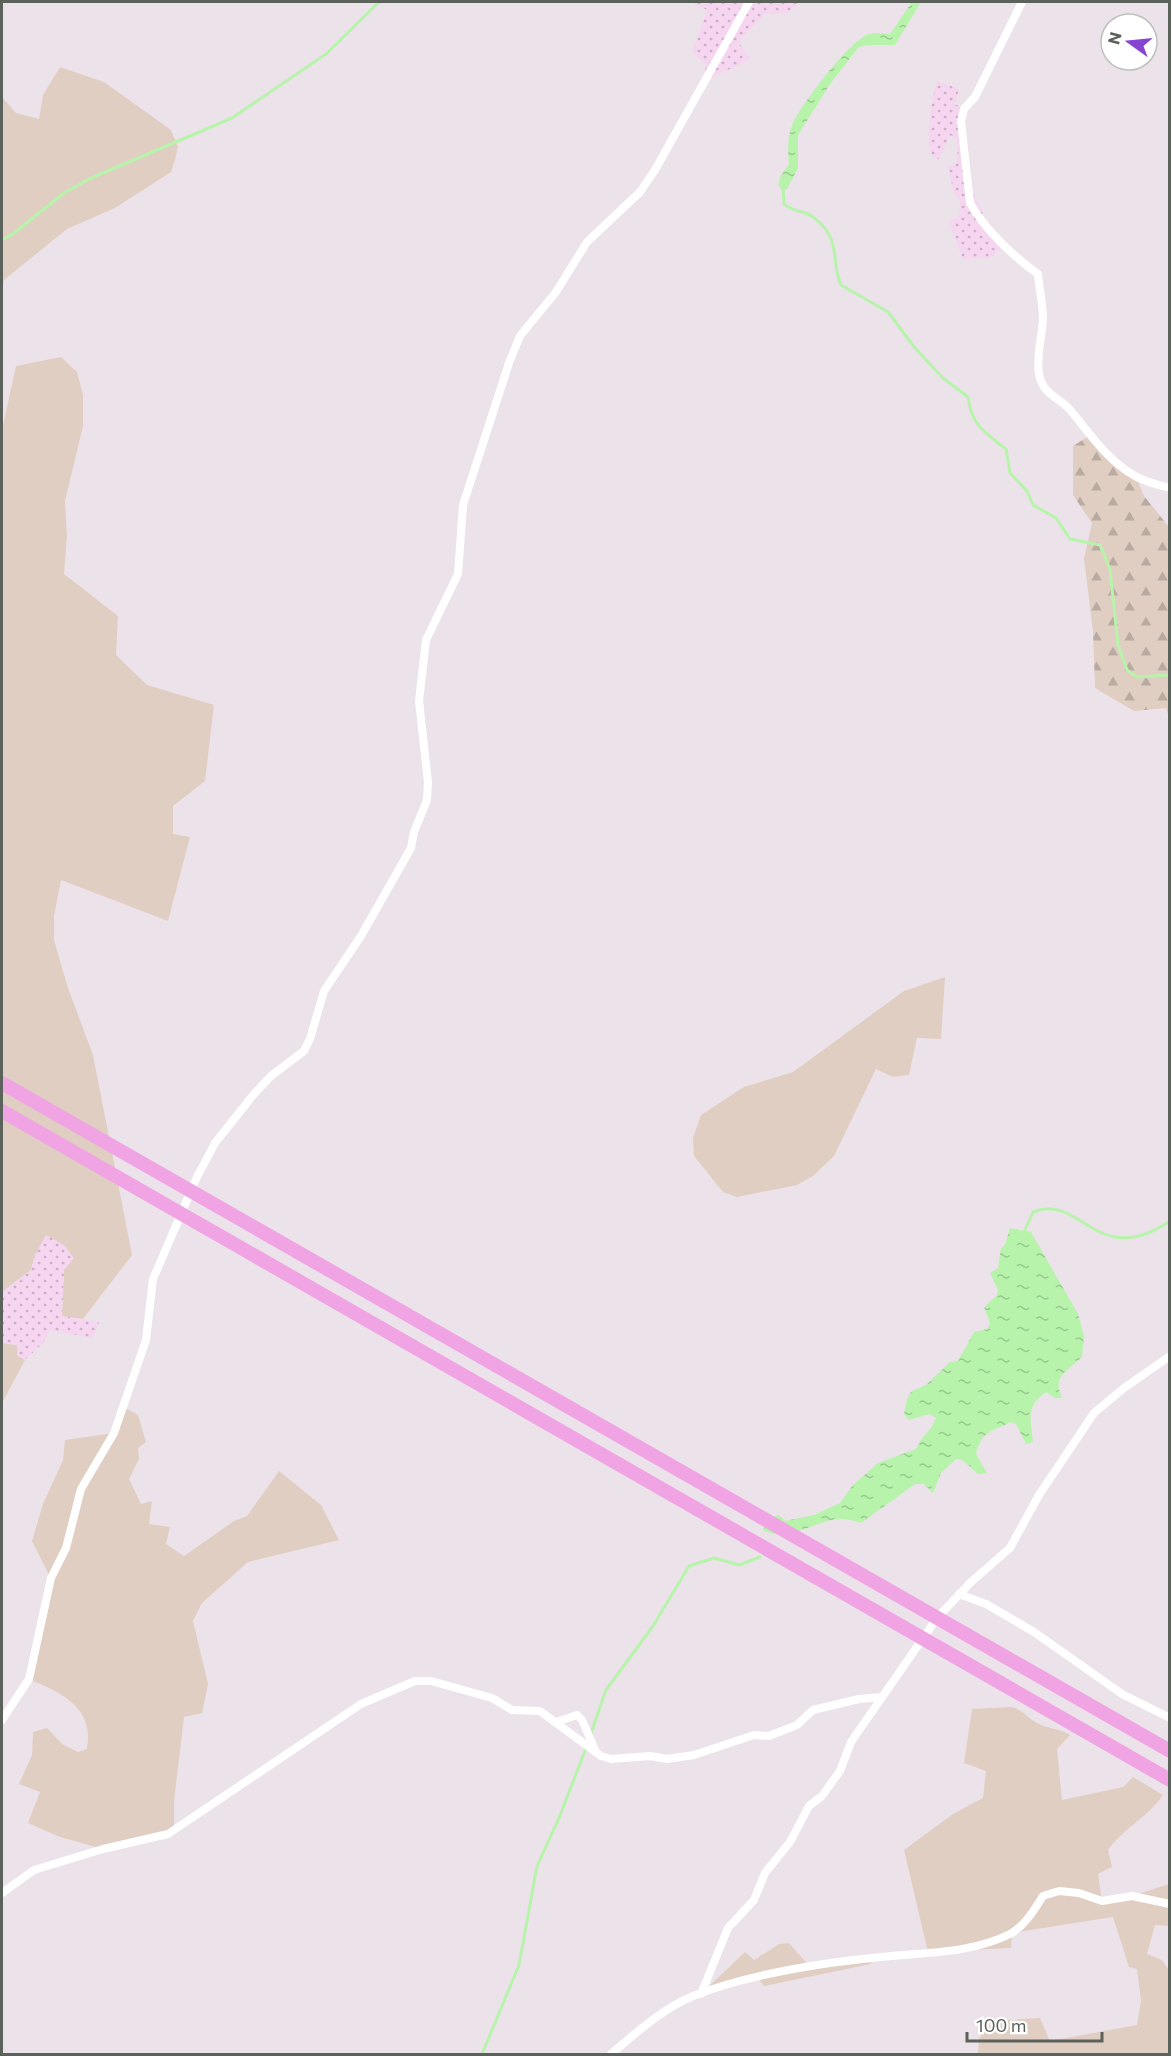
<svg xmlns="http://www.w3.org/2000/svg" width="1171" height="2056" font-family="Commissioner,sans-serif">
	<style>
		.grass { fill: #e0cec2 }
		.forest { fill: url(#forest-firs) }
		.sand { fill: url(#sand-dots) }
		.water { fill: url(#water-ripples) }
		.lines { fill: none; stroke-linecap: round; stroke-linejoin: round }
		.stream { stroke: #b7f3ab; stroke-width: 3 }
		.minor { stroke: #fff; stroke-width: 8 }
		.trunk { stroke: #f1a4e3; stroke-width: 14 }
	</style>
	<defs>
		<pattern id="forest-firs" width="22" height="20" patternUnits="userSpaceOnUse" patternTransform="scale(1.5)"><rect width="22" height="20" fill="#e0cec2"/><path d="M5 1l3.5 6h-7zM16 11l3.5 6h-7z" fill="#b9aba1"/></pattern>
		<pattern id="sand-dots" width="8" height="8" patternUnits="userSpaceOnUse" patternTransform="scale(1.5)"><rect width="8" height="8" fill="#f5d5ef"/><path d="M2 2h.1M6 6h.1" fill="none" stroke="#c9b0c5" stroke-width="1.8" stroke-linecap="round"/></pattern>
		<pattern id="water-ripples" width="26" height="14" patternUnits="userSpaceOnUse" patternTransform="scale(1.5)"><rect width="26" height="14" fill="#b7f3ab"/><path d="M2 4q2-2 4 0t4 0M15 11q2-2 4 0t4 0" fill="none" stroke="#98c88e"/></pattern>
	</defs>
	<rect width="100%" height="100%" fill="#ece3ea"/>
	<g class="grass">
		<polygon points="60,67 104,82 171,130 178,147 175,160 171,172 115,208 67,229 4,280 2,290 2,69 2,97 16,113 39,119 43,95"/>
		<polygon points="61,357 77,372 83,395 83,426 65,501 67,536 64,574 118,616 116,655 147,685 214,705 205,781 173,806 173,834 190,837 168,921 61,880 54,916 54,940 68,988 93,1055 132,1255 83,1319 62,1316 64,1270 35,1255 31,1270 2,1292 2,430 16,366"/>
		<polygon points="945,977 941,1039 917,1038 909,1075 893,1077 876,1069 834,1156 813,1176 797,1185 737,1197 723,1192 694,1156 693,1138 701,1115 744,1087 793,1072 904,991"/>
		<polygon points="2,1343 18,1345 17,1355 25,1360 2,1403"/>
		<path d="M123,1407L138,1415L146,1442L138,1448L139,1459L129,1479L141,1504L152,1501L149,1524L170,1527L166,1544L184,1556L234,1521L247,1516L279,1471L321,1505L339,1540L248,1562L202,1603L193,1621L208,1684L202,1713L184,1717L174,1801V1830L103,1849L60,1837L28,1823L40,1792L19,1784L32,1755L33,1732L47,1728L62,1744L78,1752L87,1749C94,1706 62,1694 29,1679L51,1579L32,1541L43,1504L63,1460L65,1440L114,1433Z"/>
		<path d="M1012,1707C1023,1710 1028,1718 1037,1723C1048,1729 1059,1728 1070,1735L1057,1749L1062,1800L1123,1787L1133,1777L1163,1795C1148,1817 1124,1828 1108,1850L1112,1867L1098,1874L1102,1901L1132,1896L1169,1884V1926L1155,1925L1147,1954L1162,1960L1169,1970V2054H978L979,2038L994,2021L1040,2018L1050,2041L1137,2025L1141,2000L1137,1969L1129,1967L1113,1917L1012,1933L1011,1948L928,1952L904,1850L953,1814L983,1798L986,1771L964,1763L972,1709Z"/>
		<polygon points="789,1943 810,1967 871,1958 871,1964 764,1986 758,1978 701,1994 745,1952 754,1960 779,1944"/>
	</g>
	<polygon class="forest" points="1089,436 1136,477 1144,496 1169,527 1169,718 1166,708 1134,711 1095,688 1093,632 1084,558 1092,523 1073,495 1073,446"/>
	<g class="sand">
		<polygon points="694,2 799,2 787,13 765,14 738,42 751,59 706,80 705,64 692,52 707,10 694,4"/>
		<path d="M937,81L959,89L955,104L964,109L962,132L969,145L966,163L974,195L983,213L981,218L1006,245L990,258L963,259L949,222L959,215L960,201L954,193L948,168L957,163L958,140L951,135L938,160L930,153C926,130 931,103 937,81Z"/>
		<polygon points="46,1235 64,1245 74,1258 64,1270 62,1316 99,1322 93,1338 50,1330 43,1343 25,1360 17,1355 17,1345 2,1343 2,1292 31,1270 35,1255"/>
	</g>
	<g class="water">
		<path d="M912,2H921L895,45H865L858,48L830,84L798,135V168L787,189L782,190L778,185L781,175L789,164C788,151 787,135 793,123C802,103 848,43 867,35C874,32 883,34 890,34Z"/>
		<path d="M1010,1228L1031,1232L1078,1314L1084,1336L1082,1357C1069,1370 1051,1376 1062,1398H1055L1046,1392C1025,1407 1031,1419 1033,1442L1026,1444L1016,1424L1010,1422C991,1433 982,1430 976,1454L987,1473L978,1474L962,1460L956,1459L941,1473L933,1493L924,1484H915L861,1523C854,1521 845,1518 837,1519C814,1522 786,1543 763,1530L770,1518L779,1515L785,1521L814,1515L840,1503L853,1485L878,1463L916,1449C921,1436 931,1432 936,1418L929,1414L909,1420L904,1414L907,1399L912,1391L926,1385L950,1362L958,1361L974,1332L987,1329L990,1323L984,1307L997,1295L998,1290L990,1273L998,1268L1001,1248L1005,1245Z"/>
	</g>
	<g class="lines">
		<g class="stream">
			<path d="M783,188L784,204C794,213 804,210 813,217C843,239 830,261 841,285L888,312L915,348L943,378L968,397C972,426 984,432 1006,449L1010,473L1027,491L1033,505L1056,518L1070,539L1100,545L1110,569L1118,645L1127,670L1137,677L1170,675"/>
			<polyline points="2,240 14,233 64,193 89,179 232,118 326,54 379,2"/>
			<path d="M1023,1234L1033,1212C1081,1192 1096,1271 1170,1221"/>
			<polyline points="590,1736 606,1690 653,1626 689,1566 714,1558 739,1565 760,1557"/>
			<polyline points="482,2054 519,1965 537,1866 559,1818 586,1748"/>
		</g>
		<g class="minor">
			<path d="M1022,2L975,97L964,109L961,121L970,203C985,230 1013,256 1038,274C1039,288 1043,304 1043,319C1042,337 1036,356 1039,374C1043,396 1060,397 1071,411C1091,435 1107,460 1135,476C1145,482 1158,485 1170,488"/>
			<polyline points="959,1594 986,1604 1034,1632 1122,1694 1170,1718"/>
			<polyline points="2,1720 29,1679 51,1578 66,1548 81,1489 114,1433 146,1340 153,1279 197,1177 215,1143 254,1094 271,1076 304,1051 310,1039 324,991 361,936 411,848 414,832 427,800 428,782 419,701 426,640 458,574 463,505 509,363 520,336 556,292 587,242 640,192 655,170 749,2"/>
			<polyline points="556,1722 577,1715 582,1720 596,1752"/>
			<polyline points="2,1893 34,1870 103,1849 168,1834 361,1704 415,1681 431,1681 492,1698 512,1710 540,1711 601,1756 611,1759 650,1756 667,1759 694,1755 754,1735 769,1736 797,1725 813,1710 859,1699 881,1697"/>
			<polyline points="701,1994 728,1928 754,1900 765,1873 790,1842 809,1806 822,1796 840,1771 851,1742 937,1618 971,1582 1010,1548 1039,1495 1094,1413 1124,1388 1170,1356"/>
			<path d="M611,2054C636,2033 662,2009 693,1996C750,1974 820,1963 881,1957C924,1952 970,1954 1010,1934C1025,1926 1034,1910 1043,1896L1059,1891L1079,1893L1102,1901L1132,1896L1170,1904"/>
		</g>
		<g class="trunk">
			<polyline points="2,1083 1170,1751"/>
			<polyline points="2,1111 1170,1780"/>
		</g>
	</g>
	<rect width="1171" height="2056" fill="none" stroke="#5b615b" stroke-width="6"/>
	<g transform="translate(1129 42) rotate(285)"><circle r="28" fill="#ffffff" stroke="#bdc0bd" stroke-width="1.5"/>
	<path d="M0-4.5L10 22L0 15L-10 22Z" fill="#8743d1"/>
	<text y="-9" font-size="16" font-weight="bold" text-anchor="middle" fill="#5b615b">N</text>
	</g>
	<path d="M967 2032v9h135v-9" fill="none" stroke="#5b615b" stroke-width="3"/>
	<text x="976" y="2032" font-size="18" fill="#5b615b" stroke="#ffffff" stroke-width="4.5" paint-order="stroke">100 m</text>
</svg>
